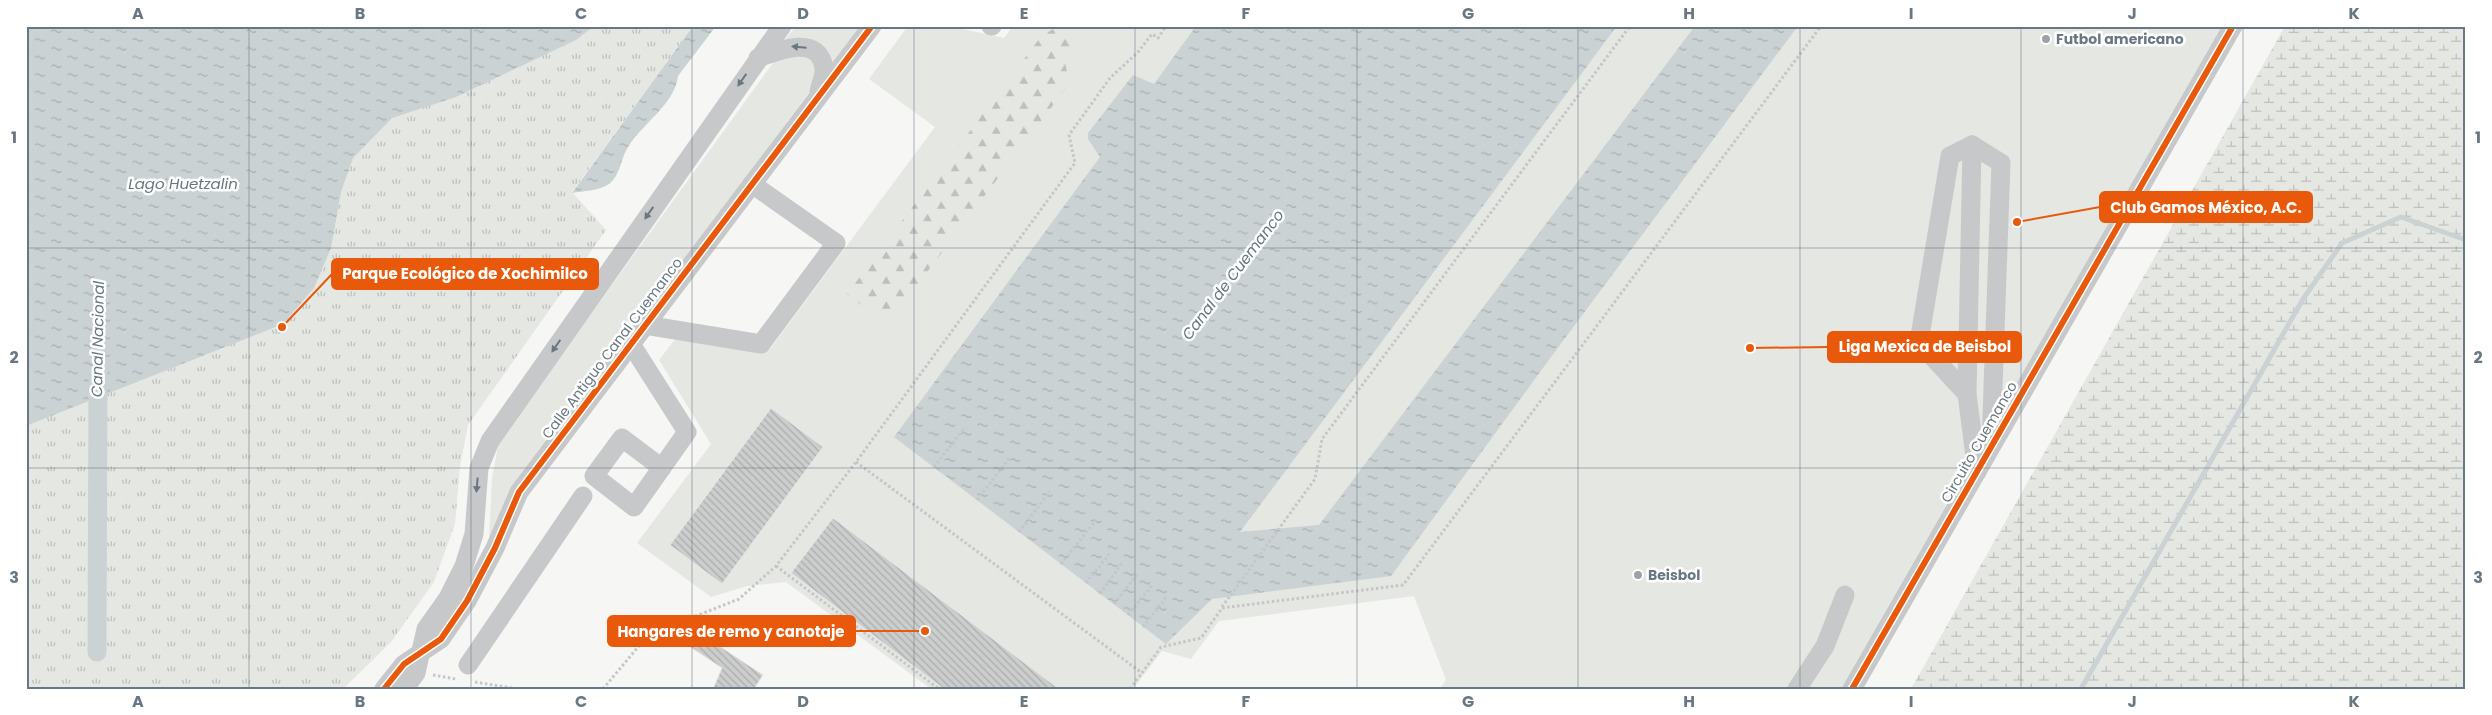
<svg xmlns="http://www.w3.org/2000/svg" width="2492" height="715" font-family="Poppins,sans-serif">
	<style>
		.green { fill: #e5e7e3 }
		.forest { fill: url(#forest-firs) }
		.wetland { fill: url(#wetland-marsh) }
		.park { fill: url(#park-tufts) }
		.water { fill: url(#water-ripples) }
		.lines { fill: none; stroke-linecap: round; stroke-linejoin: round }
		.stream { stroke: #cbd2d4; stroke-width: 5 }
		.canal { stroke: #cbd2d4; stroke-width: 19 }
		.building { fill: url(#building-back-hatch); stroke: #e6e6e4 }
		.path { stroke: #c5c6c7; stroke-width: 3; stroke-dasharray: 2.5 2.5; stroke-linecap: butt }
		.minor { stroke: #c7c8c9; stroke-width: 19 }
		.cycleway-casing { stroke: #fff; stroke-width: 9 }
		.cycleway { stroke: #e8590c; stroke-width: 6 }
		.oneway { fill: #697782 }
		.grid { fill: none; stroke: #697782; stroke-width: 1; stroke-opacity: 0.55 }
		.poi-dot { fill: #9aa3aa; stroke: #fff; stroke-width: 2 }
		.labels { text-anchor: middle; stroke-width: 5; stroke-linejoin: round; paint-order: stroke }
		.poi-label { font-size: 14px; font-weight: bold; fill: #697782; stroke: #fff; text-anchor: start }
		.street-label { font-size: 14px; fill: #697782; stroke: #fff }
		.water-label { font-size: 15px; font-style: italic; fill: #65777e; stroke: #fff }
		.leader { fill: none; stroke: #e8590c; stroke-width: 2 }
		.callout-dot { fill: #e8590c; stroke: #fff; stroke-width: 2 }
		.callout { fill: #e8590c; stroke: #e8590c; stroke-width: 2 }
		.callout-label { font-size: 15px; text-anchor: middle; font-weight: bold; fill: #fff }
		.neatline { fill: none; stroke: #697782; stroke-width: 2 }
		.grid-label { font-size: 16px; text-anchor: middle; font-weight: bold; fill: #697782 }
	</style>
	<defs>
		<pattern id="forest-firs" width="22" height="20" patternUnits="userSpaceOnUse" patternTransform="scale(1.25)"><rect width="22" height="20" fill="#e5e7e3"/><path d="M5 1l3.5 6h-7zM16 11l3.5 6h-7z" fill="#bec0bd"/></pattern>
		<pattern id="wetland-marsh" width="20" height="14" patternUnits="userSpaceOnUse" patternTransform="scale(1.25)"><rect width="20" height="14" fill="#e5e7e3"/><path d="M1 5h8M5 5V1M11 12h8M15 12V8" fill="none" stroke="#bec0bd"/></pattern>
		<pattern id="park-tufts" width="24" height="20" patternUnits="userSpaceOnUse" patternTransform="scale(1.25)"><rect width="24" height="20" fill="#e5e7e3"/><path d="M3 7l-1-3M5 7V3M7 7l1-3M15 17l-1-3M17 17v-4M19 17l1-3" fill="none" stroke="#bec0bd"/></pattern>
		<pattern id="water-ripples" width="26" height="14" patternUnits="userSpaceOnUse" patternTransform="scale(1.25)"><rect width="26" height="14" fill="#cbd2d4"/><path d="M2 4q2-2 4 0t4 0M15 11q2-2 4 0t4 0" fill="none" stroke="#a9afb1"/></pattern>
		<pattern id="building-back-hatch" width="6" height="6" patternUnits="userSpaceOnUse" patternTransform="scale(1.25)"><rect width="6" height="6" fill="#cccece"/><path d="M-1 5l2 2M0 0l6 6M5-1l2 2" fill="none" stroke="#aaacad"/></pattern>
	</defs>
	<rect width="100%" height="100%" fill="#f6f6f5"/>
	<g class="green">
		<polygon points="796,26 861,26 829,69 818,44 800,38 784,41"/>
		<polygon points="908,26 949,26 1004,38 1013,26 2227,26 1847,689 1440,689 1446,680 1414,596 1219,621 1191,659 1162,651 1133,689 931,689 786,582 747,586 711,597 637,543 711,444 659,360 676,338 770,349 935,127 869,79"/>
		<polygon points="778,56 811,57 817,69 813,87 520,483 489,538 492,478 499,441"/>
	</g>
	<polygon class="forest" points="1057,26 1061,26 1077,37 1064,55 1069,84 887,325 847,294 1040,38"/>
	<polygon class="wetland" points="2285,26 2466,26 2466,689 1911,689"/>
	<polygon class="park" points="26,26 693,26 572,192 606,230 468,425 460,466 455,524 434,582 391,642 343,689 26,689"/>
	<g class="water">
		<polygon points="26,26 594,26 576,40 456,97 392,118 353,158 341,192 331,248 314,288 283,324 26,426"/>
		<path d="M693,26H716L678,76C675,104 642,124 628,147C621,158 620,176 609,184C599,191 583,191 572,193Z"/>
		<polygon points="1196,26 1617,26 1240,532 1319,525 1695,26 1798,26 1551,357 1391,576 1212,599 1166,644 894,437 1100,157 1088,139 1088,133 1133,75 1154,84"/>
	</g>
	<g class="lines">
		<polyline class="stream" points="2081,689 2303,299 2342,243 2401,217 2466,240"/>
		<polyline class="canal" points="97,652 98,374"/>
	</g>
	<g class="building">
		<polygon points="771,408 823,447 722,584 670,545"/>
		<polygon points="833,518 1059,689 944,689 791,573"/>
		<polygon points="692,628 763,675 754,689 713,689 722,668 683,642"/>
	</g>
	<g class="lines">
		<g class="path">
			<polyline points="856,462 1142,673"/>
			<polyline points="934,467 965,427"/>
			<polyline points="977,500 1010,457"/>
			<polyline points="1019,532 1050,491"/>
			<polyline points="1061,564 1096,520"/>
			<polyline points="776,566 939,689"/>
			<polyline points="1086,583 1110,553"/>
			<polyline points="1100,594 1122,563"/>
			<polyline points="1114,604 1138,573"/>
			<polyline points="1222,607 1315,479 1322,439 1630,26"/>
			<polyline points="1128,615 1153,584"/>
			<polyline points="1143,627 1167,596"/>
			<polyline points="433,675 456,679"/>
			<polyline points="475,682 518,689"/>
			<polyline points="603,689 638,647 663,629 739,599 776,566 856,462 1075,163 1069,135 1110,78 1138,52 1152,34 1158,38 1166,26"/>
			<polyline points="1130,689 1161,647 1201,638 1222,608 1403,585 1821,26"/>
		</g>
		<g class="minor">
			<polyline points="991,26 992,26"/>
			<path d="M758,58C777,51 820,33 824,69C825,75 820,85 819,92"/>
			<polyline points="1972,145 1967,394 1977,472"/>
			<polyline points="1972,145 2001,163 1991,444"/>
			<polyline points="645,325 761,344 836,243 752,184"/>
			<polyline points="631,344 687,432 634,507 594,476 622,438 662,468"/>
			<polyline points="1967,394 1919,342 1950,156 1972,145"/>
			<polyline points="468,665 583,496"/>
			<polyline points="384,689 404,664 441,639 467,601 495,548 519,492 872,26"/>
			<polyline points="404,689 416,673 426,629 448,598 464,566 474,534 479,468 490,441 782,26"/>
			<polyline points="1797,689 1825,646 1845,595"/>
			<polyline points="1852,689 2233,26"/>
		</g>
		<defs>
			<g id="cycleway">
				<polyline points="384,689 404,664 441,639 467,601 495,548 519,492 872,26"/>
				<polyline points="1852,689 2233,26"/>
			</g>
		</defs>
		<use href="#cycleway" class="cycleway-casing"/>
		<use href="#cycleway" class="cycleway"/>
	</g>
	<defs><path id="oneway-solid" d="M-6-.8H1V-3.2L6.5 0L1 3.2V.8H-6Z" transform="scale(1.25)"/></defs>
	<g class="oneway">
		<use href="#oneway-solid" transform="translate(799 47) rotate(-175)"/>
		<use href="#oneway-solid" transform="translate(742 80) rotate(125)"/>
		<use href="#oneway-solid" transform="translate(649 213) rotate(125)"/>
		<use href="#oneway-solid" transform="translate(556 346) rotate(125)"/>
		<use href="#oneway-solid" transform="translate(477 485) rotate(95)"/>
	</g>
	<path class="grid" d="M249,26V689M471,26V689M692,26V689M914,26V689M1135,26V689M1357,26V689M1578,26V689M1800,26V689M2021,26V689M2243,26V689M26,248H2466M26,468H2466"/>
	<g class="poi-dot">
		<circle cx="2046" cy="39" r="5"/>
		<circle cx="1638" cy="575" r="5"/>
	</g>
	<g class="labels">
		<g class="poi-label">
			<text x="2056" y="44">Futbol americano</text>
			<text x="1648" y="580">Beisbol</text>
		</g>
		<g class="street-label">
			<text transform="translate(612 348) rotate(-53)" y="5">Calle Antiguo Canal Cuemanco</text>
			<text transform="translate(1979 442) rotate(-60)" y="5">Circuito Cuemanco</text>
		</g>
		<g class="water-label">
			<text x="183" y="189">Lago Huetzalin</text>
			<text transform="translate(1233 275) rotate(-53)" y="5">Canal de Cuemanco</text>
			<text transform="translate(98 339) rotate(-89)" y="5">Canal Nacional</text>
		</g>
	</g>
	<path class="leader" d="M2017 222L2100 207M282 327L332 274M1750 348L1828 347M925 631L855 631"/>
	<g class="callout-dot">
		<circle cx="2017" cy="222" r="5"/>
		<circle cx="282" cy="327" r="5"/>
		<circle cx="1750" cy="348" r="5"/>
		<circle cx="925" cy="631" r="5"/>
	</g>
	<g class="callout">
		<rect x="2100" y="192" width="212" height="30" rx="5"/>
		<rect x="332" y="259" width="266" height="30" rx="5"/>
		<rect x="1828" y="332" width="193" height="30" rx="5"/>
		<rect x="608" y="616" width="247" height="30" rx="5"/>
	</g>
	<g class="callout-label">
		<text x="2206" y="213">Club Gamos México, A.C.</text>
		<text x="465" y="279">Parque Ecológico de Xochimilco</text>
		<text x="1925" y="352">Liga Mexica de Beisbol</text>
		<text x="731" y="637">Hangares de remo y canotaje</text>
	</g>
	<rect width="2492" height="715" fill="none" stroke="#ffffff" stroke-width="55"/>
	<rect x="28" y="28" width="2436" height="660" class="neatline"/>
	<g class="grid-label">
		<text x="138" y="19">A</text>
		<text x="360" y="19">B</text>
		<text x="581" y="19">C</text>
		<text x="803" y="19">D</text>
		<text x="1024" y="19">E</text>
		<text x="1246" y="19">F</text>
		<text x="1468" y="19">G</text>
		<text x="1689" y="19">H</text>
		<text x="1911" y="19">I</text>
		<text x="2132" y="19">J</text>
		<text x="2354" y="19">K</text>
		<text x="14" y="143">1</text>
		<text x="2478" y="143">1</text>
		<text x="14" y="363">2</text>
		<text x="2478" y="363">2</text>
		<text x="14" y="583">3</text>
		<text x="2478" y="583">3</text>
		<text x="138" y="707">A</text>
		<text x="360" y="707">B</text>
		<text x="581" y="707">C</text>
		<text x="803" y="707">D</text>
		<text x="1024" y="707">E</text>
		<text x="1246" y="707">F</text>
		<text x="1468" y="707">G</text>
		<text x="1689" y="707">H</text>
		<text x="1911" y="707">I</text>
		<text x="2132" y="707">J</text>
		<text x="2354" y="707">K</text>
	</g>
</svg>
